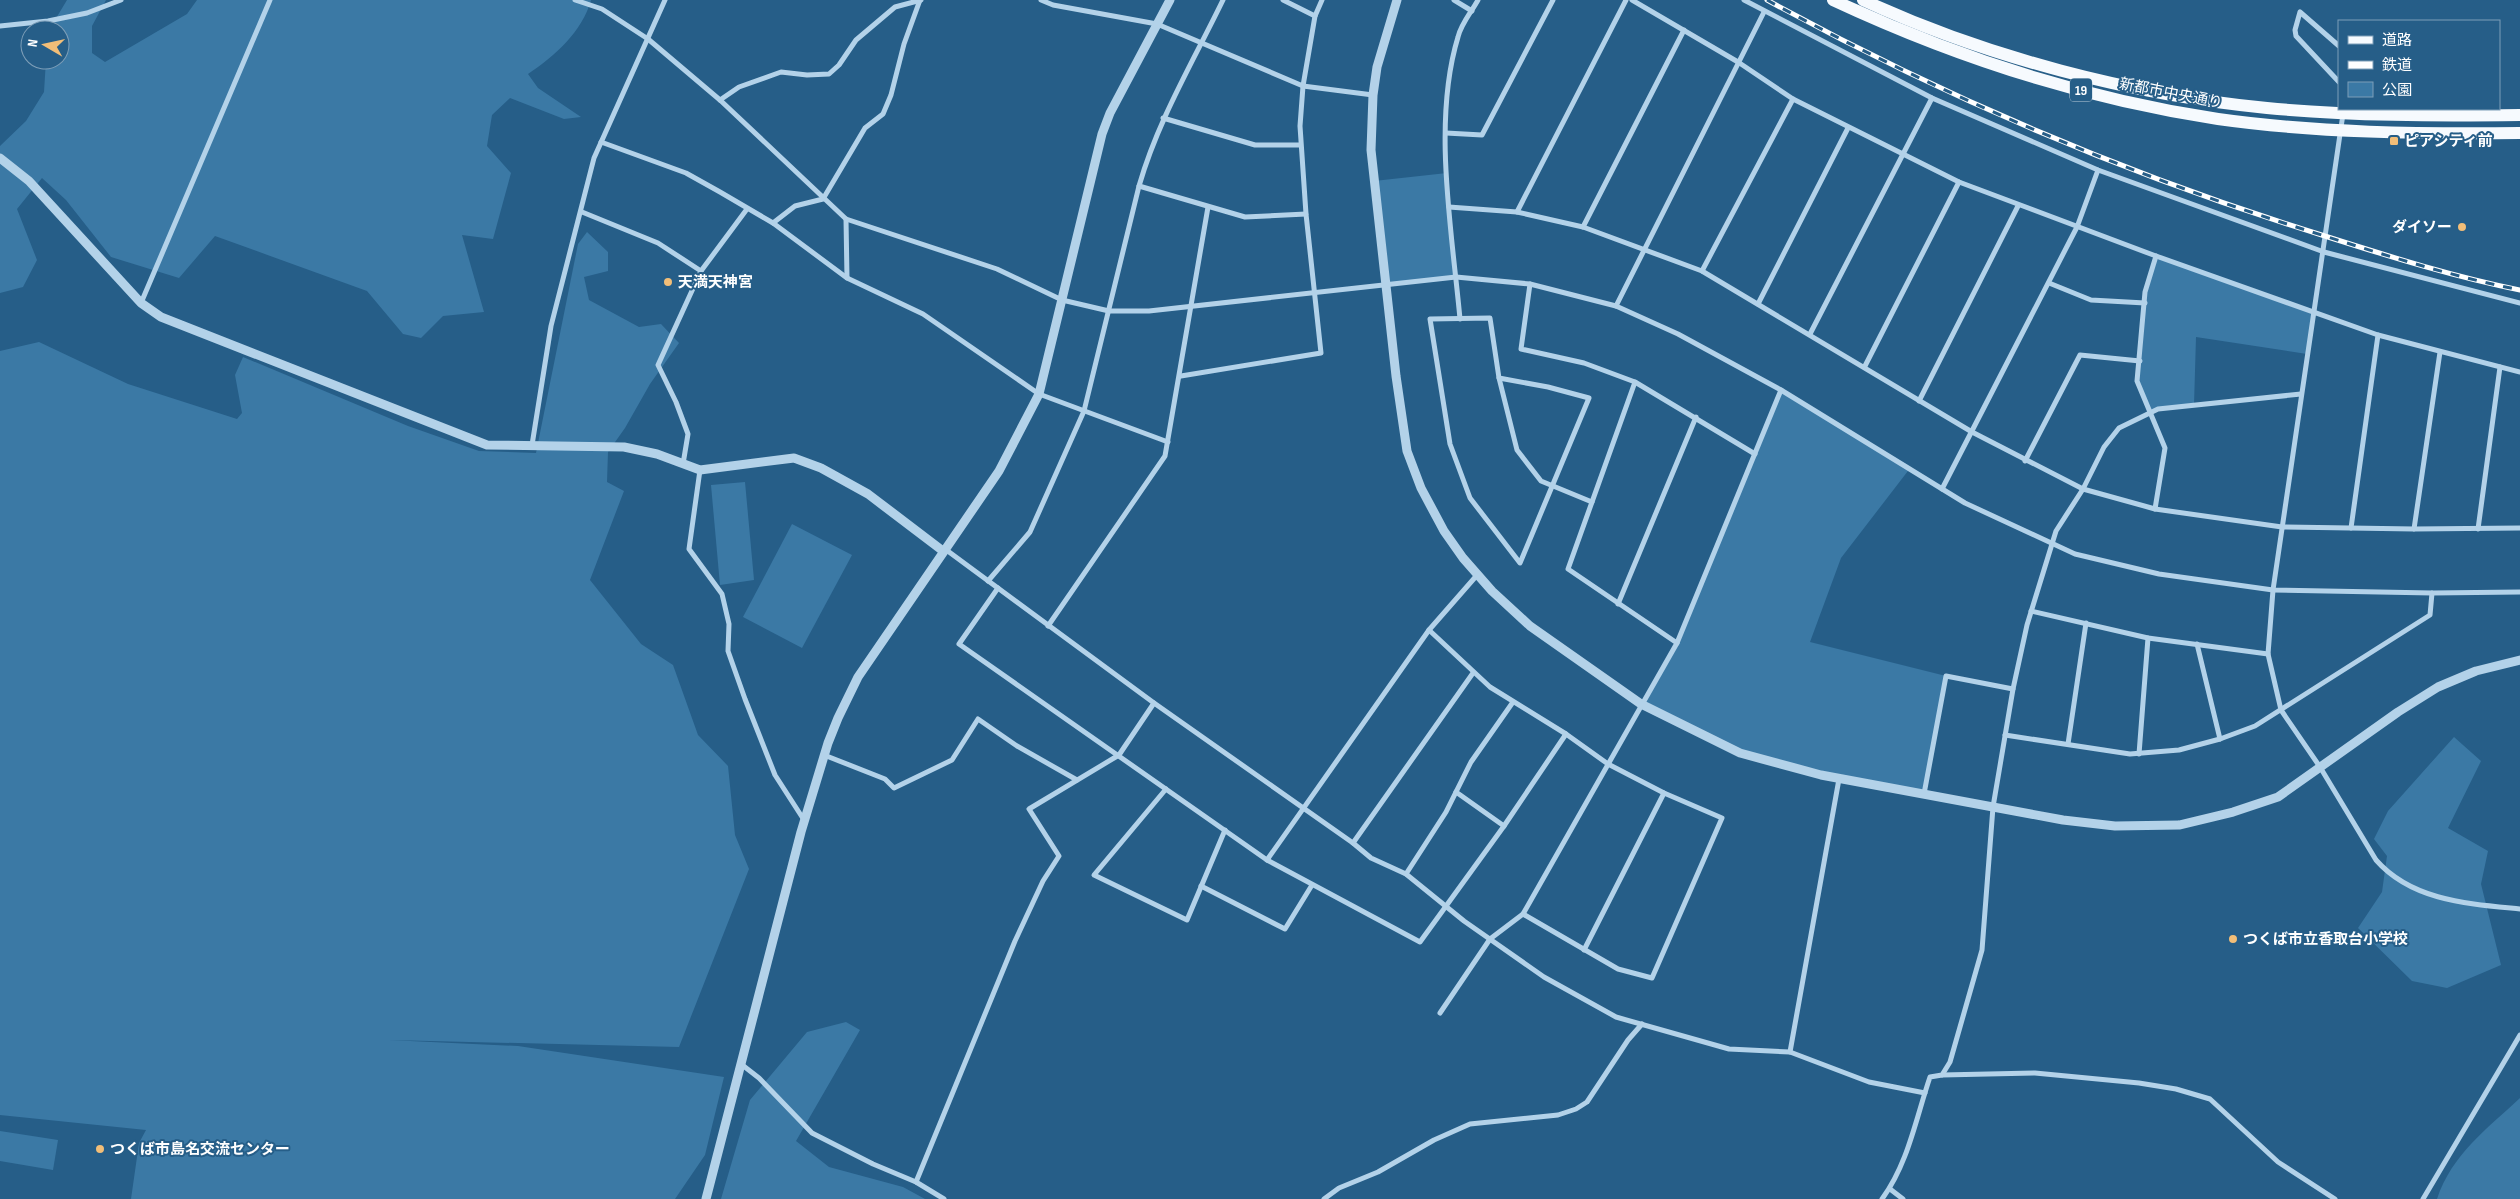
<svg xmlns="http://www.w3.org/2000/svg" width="2520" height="1199" font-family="'Sofia Sans Condensed','Noto Sans JP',sans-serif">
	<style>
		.green { fill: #3b79a5 }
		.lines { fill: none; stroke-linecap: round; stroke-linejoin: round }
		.minor { stroke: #b3d2e9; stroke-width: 5 }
		.tertiary { stroke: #b3d2e9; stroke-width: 9 }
		.primary { stroke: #f6fafe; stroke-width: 12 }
		.rail-casing { stroke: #fff; stroke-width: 5 }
		.rail { stroke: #265e88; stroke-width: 3; stroke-dasharray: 9; stroke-linecap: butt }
		.poi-dot { fill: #f2be78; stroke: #265e88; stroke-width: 2 }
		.labels { text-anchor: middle; stroke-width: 4; stroke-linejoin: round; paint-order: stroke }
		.shield { fill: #265e88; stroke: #becfdb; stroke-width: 1 }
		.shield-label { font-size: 14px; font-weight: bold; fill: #fff }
		.street-label { font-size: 15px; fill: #fff; stroke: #265e88 }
		.poi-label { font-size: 15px; font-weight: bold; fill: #fff; stroke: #265e88; text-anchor: start }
	</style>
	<rect width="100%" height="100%" fill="#265e88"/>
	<g class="green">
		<path d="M67,0H106L92,26V53L105,62L187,14L197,0H591C582,32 555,56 528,74L538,88L581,117L564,119L510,98L492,115L487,146L511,173L493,239L462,235L484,312L443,316L421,338L403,334L367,291L215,236L179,278L111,257L66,200L42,178L17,209L37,260L23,287L0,293V146L26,121L44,92L46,60H60V30H49Z"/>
		<polygon points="1447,173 1456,277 1385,285 1374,181"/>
		<polygon points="587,232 608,252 608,271 584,277 589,300 639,327 661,324 679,343 650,384 625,428 608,452 607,482 624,491 590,580 641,644 673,665 698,735 728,766 735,835 749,869 679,1047 389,1040 518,1046 724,1077 705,1155 675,1199 131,1199 139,1143 146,1130 0,1115 0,351 39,342 128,384 237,419 242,413 235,375 243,357 408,426 479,451 536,453 578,244"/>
		<polygon points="2156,256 2314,312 2307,354 2196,337 2194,405 2149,412 2137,381 2145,292"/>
		<polygon points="1781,390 1911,467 1841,558 1810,642 1946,676 1924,794 1740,753 1641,704 1677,643"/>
		<polygon points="745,482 754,580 720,585 711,485"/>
		<polygon points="792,524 852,555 802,648 743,617"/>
		<polygon points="2454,737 2481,761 2448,828 2488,851 2481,884 2501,965 2447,988 2412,981 2358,928 2382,892 2387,856 2374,839 2388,811"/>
		<polygon points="846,1022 860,1030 796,1141 829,1167 903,1187 925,1199 721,1199 750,1100 807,1032"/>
		<path d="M2520,1098V1199H2437C2452,1154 2487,1129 2520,1098Z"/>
		<polygon points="0,1131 58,1140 53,1170 0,1161"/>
	</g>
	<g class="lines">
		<g class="minor">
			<polyline points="575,0 602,9 648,39 720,100 846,219 997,269 1062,300 1109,311 1149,311 1456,277 1530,284 1616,306 1678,334 1781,390 1965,503 2075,554 2159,574 2273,590 2432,593 2520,592"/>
			<polyline points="1041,0 1053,5 1157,24 1303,86 1373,95"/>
			<path d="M1223,0C1193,62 1158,120 1139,186L1245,217L1306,214"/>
			<polyline points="1283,0 1315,16"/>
			<polyline points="1454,0 1472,11"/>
			<polyline points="1632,0 1738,62 1793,99 1959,182 2156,256 2378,335 2520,372"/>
			<polyline points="1744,0 1932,98 2098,170 2324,252 2520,303"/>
			<polyline points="0,26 48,21 87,13 121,0"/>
			<polyline points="2339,46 2300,12 2295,30 2296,36 2339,82"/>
			<polyline points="720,100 739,87 781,72 807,75 829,74 839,65 856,40 895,7 921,0"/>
			<path d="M2343,114L2273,590L2268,654L2281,710L2320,767L2376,860C2412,901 2469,904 2520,909"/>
			<polyline points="1163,118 1255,145 1300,145"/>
			<polyline points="1446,133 1482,135 1553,0"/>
			<polyline points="601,142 686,173 720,192 773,223 847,278 923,314 1039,394 1168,442"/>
			<polyline points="1449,207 1517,212 1583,227 1702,271 1972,432 2083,489 2155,509 2282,527 2414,529 2520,528"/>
			<polyline points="582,212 658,243 701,271"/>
			<polyline points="1517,212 1626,0"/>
			<polyline points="846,219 847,278"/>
			<polyline points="773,223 795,206 823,199 865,128 883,114 891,95 904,44 920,0"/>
			<polyline points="1583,227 1684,30"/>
			<polyline points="1702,271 1793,99"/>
			<polyline points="2049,283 2091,300 2145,303"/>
			<polyline points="1530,284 1521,349 1584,363 1635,382 1755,454"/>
			<polyline points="141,303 270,0"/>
			<polyline points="1758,304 1848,128"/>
			<polyline points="1616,306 1764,12"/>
			<polygon points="1490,318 1499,378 1548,387 1589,398 1520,563 1470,498 1450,444 1430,319"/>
			<path d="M1460,319C1452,231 1432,122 1458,37C1461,24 1472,11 1478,0"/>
			<polyline points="1810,334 1932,98"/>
			<polyline points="1865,366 1959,182"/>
			<polyline points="1181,376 1321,353 1306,214 1300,126 1303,86 1315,16 1322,0"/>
			<polyline points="1499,378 1517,450 1541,481 1592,502"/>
			<polyline points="1635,382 1568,569 1677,643"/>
			<polyline points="1919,401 2018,206"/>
			<polyline points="532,445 551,326 594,158 665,0"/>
			<polyline points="2025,461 2080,355 2140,361"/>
			<polyline points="683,464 688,434 676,402 658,365 701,271 747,209"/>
			<polyline points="700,470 689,549 722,594 729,624 728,651 745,699 775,775 804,820"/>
			<polyline points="1942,489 2077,227 2098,170"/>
			<polyline points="2155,509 2165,448 2137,381 2145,292 2156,256"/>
			<polyline points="2351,528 2378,335"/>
			<polyline points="2414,529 2440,352"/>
			<polyline points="2478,529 2500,367"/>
			<polyline points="945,549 1154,703 1353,843 1371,858 1406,874 1464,921 1544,977 1616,1017 1729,1049 1790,1052 1869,1082 1925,1093"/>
			<polyline points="988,581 1030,532 1084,411 1139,186"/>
			<polyline points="998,588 959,644 1267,860 1420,942 1504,826 1566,734"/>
			<polyline points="1618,604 1696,417"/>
			<polyline points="2031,611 2148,638 2268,654"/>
			<polyline points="1048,626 1165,456 1208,207"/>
			<polyline points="1429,630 1490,687 1566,734 1608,764 1664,793 1722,818 1652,978 1618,969 1523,914"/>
			<polyline points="2197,644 2220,739"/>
			<polyline points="2005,735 2130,754 2179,750 2220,739 2255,726 2430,615 2432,593"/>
			<polyline points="2068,744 2086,623"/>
			<polyline points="2139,754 2148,638"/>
			<polyline points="824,755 885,779 894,788 952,760 978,719 1017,746 1077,780"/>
			<polyline points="1166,789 1094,875 1187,920 1225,830"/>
			<polyline points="1456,792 1504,826"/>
			<polyline points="1924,794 1946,676 2013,689"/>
			<polyline points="1353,843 1473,673"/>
			<polyline points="1267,860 1429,630 1478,574"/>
			<polyline points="1406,874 1446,812 1471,762 1513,702"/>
			<polyline points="1201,886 1285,929 1312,885"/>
			<polyline points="1584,950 1664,793"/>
			<polyline points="1440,1013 1490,939 1523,914 1677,643 1781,390"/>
			<polyline points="1790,1052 1839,779"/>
			<polyline points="741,1064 759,1078 812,1133 873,1164 916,1182 944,1199"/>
			<polyline points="1942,1075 2035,1073 2139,1083 2176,1089 2210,1099 2278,1162 2335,1199"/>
			<polyline points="916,1182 1015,941 1043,881 1059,856 1029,809 1119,755 1154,703"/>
			<polyline points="1890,1189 1903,1199"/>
			<polyline points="1324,1199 1339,1188 1378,1172 1434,1140 1470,1124 1558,1115 1576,1109 1587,1102 1628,1040 1642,1024"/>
			<path d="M1882,1199C1908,1164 1916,1118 1930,1077L1942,1075L1950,1062L1982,950L1993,807L2013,689L2027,625L2056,531L2083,489L2104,447L2119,428L2158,409L2301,394"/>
			<polyline points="2423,1199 2520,1035"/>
		</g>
		<g class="tertiary">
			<polyline points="1397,0 1377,67 1373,95 1371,150 1396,376 1407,451 1421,488 1444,531 1463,558 1492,591 1530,626 1641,704 1740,753 1821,775 2063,820 2115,826 2179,825 2233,812 2278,797 2398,712 2438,687 2476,671 2520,660"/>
			<polyline points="0,158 29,181 141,303 161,317 487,445 624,447 657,454 700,470 794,458 821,468 868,494 943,551"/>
			<polyline points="706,1199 801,832 828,743 838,718 858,677 999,471 1039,394 1102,134 1110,113 1170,0"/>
		</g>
		<g class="primary">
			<path d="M1833,0C1955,57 2085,99 2218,119C2318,133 2420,134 2520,133"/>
			<path d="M1863,0C1986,57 2132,95 2267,108C2351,116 2436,116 2520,115"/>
		</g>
		<defs>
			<path id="rail" d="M1767,0C1946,98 2133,177 2328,237C2391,257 2455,277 2520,290"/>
		</defs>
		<use href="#rail" class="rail-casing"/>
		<use href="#rail" class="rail"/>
	</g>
	<g class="poi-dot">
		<rect x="2389" y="136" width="10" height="10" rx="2.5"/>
		<circle cx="2462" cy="227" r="5"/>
		<circle cx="668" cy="282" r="5"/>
		<circle cx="2233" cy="939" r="5"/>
		<circle cx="100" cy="1149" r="5"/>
	</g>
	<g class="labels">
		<rect class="shield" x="2070" y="78.5" width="22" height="23" rx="4"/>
		<g class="shield-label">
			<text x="2081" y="95">19</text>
		</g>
		<g class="street-label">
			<text transform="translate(2171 93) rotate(11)" y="5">新都市中央通り</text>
		</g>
		<g class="poi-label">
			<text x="2404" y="146">ピアシティ前</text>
			<text x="2452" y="232" text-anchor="end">ダイソー</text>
			<text x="678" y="287">天満天神宮</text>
			<text x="2243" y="944">つくば市立香取台小学校</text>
			<text x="110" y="1154">つくば市島名交流センター</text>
		</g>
	</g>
	<rect x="2338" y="20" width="162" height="90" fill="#265e88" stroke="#7d9eb8"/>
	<rect x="2348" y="36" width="25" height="8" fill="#f6fafe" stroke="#7d9eb8"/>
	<text x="2382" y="45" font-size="15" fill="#ffffff">道路</text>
	<rect x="2348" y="61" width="25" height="8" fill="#ffffff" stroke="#7d9eb8"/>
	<text x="2382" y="70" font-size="15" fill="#ffffff">鉄道</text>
	<rect x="2348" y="82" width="25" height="15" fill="#3b79a5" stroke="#7d9eb8"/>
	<text x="2382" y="95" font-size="15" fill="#ffffff">公園</text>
	<g transform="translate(45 45) rotate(279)"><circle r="24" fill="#265e88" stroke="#7d9eb8"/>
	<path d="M0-4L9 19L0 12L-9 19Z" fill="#f2be78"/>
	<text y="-8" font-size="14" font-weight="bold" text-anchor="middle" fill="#ffffff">N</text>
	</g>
</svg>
